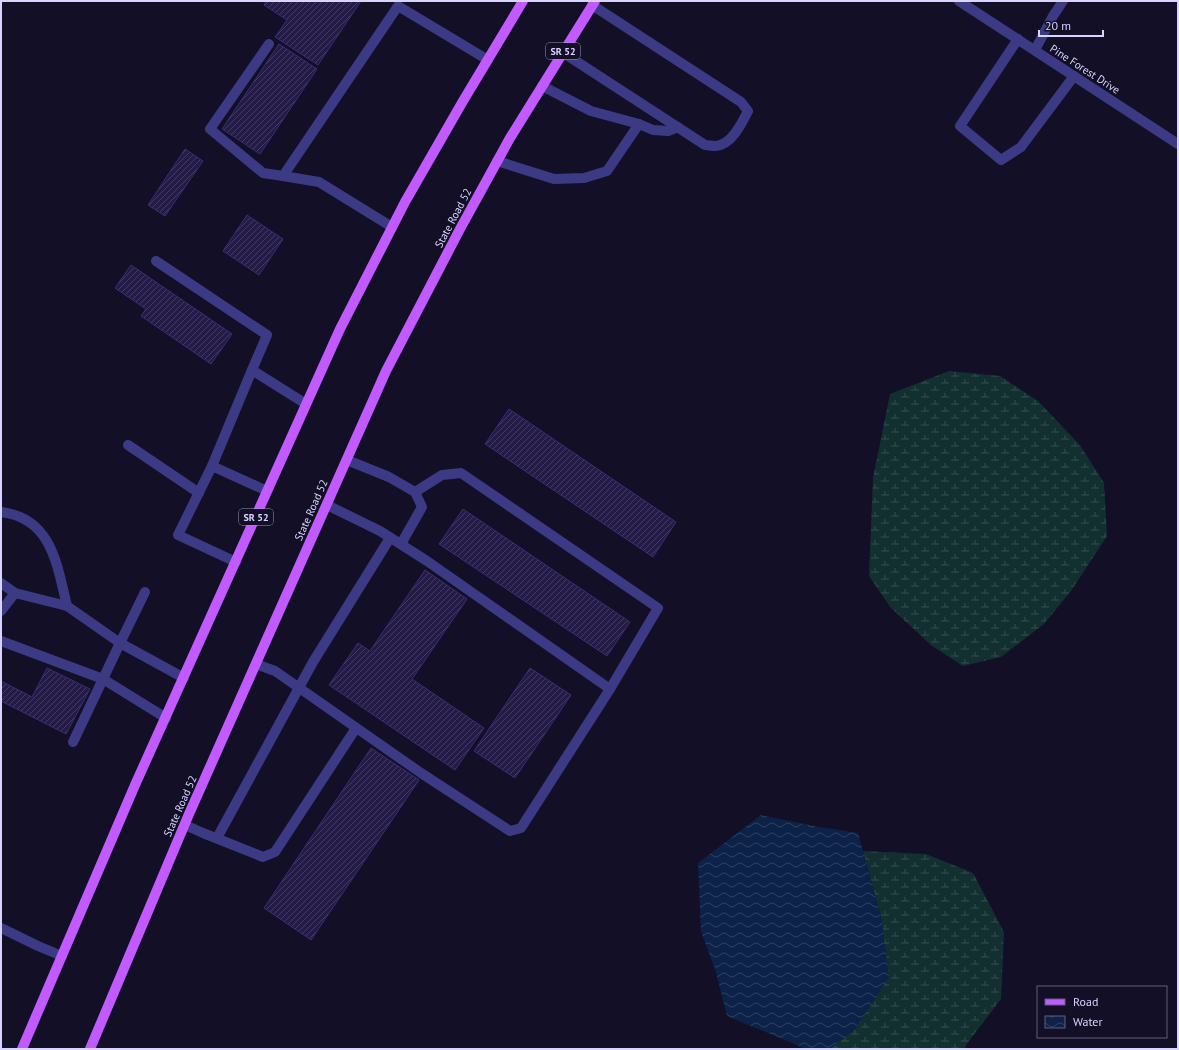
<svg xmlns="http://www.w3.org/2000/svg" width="1179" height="1050" font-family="'PT Sans',sans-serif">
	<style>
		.wetland { fill: url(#wetland-marsh) }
		.water { fill: url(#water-waves) }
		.building { fill: url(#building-hatch); stroke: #3b2d73 }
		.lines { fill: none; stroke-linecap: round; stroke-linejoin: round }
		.lane { stroke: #3d3a85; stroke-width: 10 }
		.street { stroke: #3d3a85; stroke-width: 10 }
		.primary { stroke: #c25bff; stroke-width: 10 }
		.labels { text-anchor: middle; stroke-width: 3; stroke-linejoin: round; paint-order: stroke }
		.shield { fill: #130f26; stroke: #9e99be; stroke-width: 1 }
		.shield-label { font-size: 10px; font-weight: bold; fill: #d9d4ff }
		.street-label { font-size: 11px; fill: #d9d4ff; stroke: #130f26 }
	</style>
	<defs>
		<pattern id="wetland-marsh" width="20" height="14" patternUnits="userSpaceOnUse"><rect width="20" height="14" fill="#12302f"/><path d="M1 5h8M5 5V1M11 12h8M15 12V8" fill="none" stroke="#344d4e"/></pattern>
		<pattern id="water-waves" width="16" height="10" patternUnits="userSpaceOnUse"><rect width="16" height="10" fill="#0c2248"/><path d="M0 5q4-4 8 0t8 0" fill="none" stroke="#2f4163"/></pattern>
		<pattern id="building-hatch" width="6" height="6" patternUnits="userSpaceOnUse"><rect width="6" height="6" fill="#241b47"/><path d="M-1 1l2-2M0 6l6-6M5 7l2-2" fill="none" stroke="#433b63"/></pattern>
	</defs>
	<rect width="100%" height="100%" fill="#130f26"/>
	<g class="wetland">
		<polygon points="949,371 1000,376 1038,401 1080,445 1104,483 1107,536 1071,591 1044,624 1001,657 963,666 932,646 891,608 869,576 873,478 890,394"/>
		<polygon points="863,851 926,854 973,873 1004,932 1001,999 966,1045 965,1049 830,1049 856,1028 882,921"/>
	</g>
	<polygon class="water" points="761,815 814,826 858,833 882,921 889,977 856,1028 830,1049 806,1049 727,1016 715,969 701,932 698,863"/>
	<g class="building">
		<polygon points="266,1 361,1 318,65 275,37 287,20 264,5"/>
		<polygon points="279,44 317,69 260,154 222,129"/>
		<polygon points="185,149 203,161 165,216 148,205"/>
		<polygon points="247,215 283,239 259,275 223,251"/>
		<polygon points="131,265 232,334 211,364 141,316 146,309 115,288"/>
		<polygon points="509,409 676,522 653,557 485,444"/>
		<polygon points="463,509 630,622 607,656 439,544"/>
		<polygon points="425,570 467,599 412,679 484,728 455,770 329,685 358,643 370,651"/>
		<polygon points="47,668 90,689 66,734 1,701 1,681 32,697"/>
		<polygon points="530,668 571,695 515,778 474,751"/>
		<polygon points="371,748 419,780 311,940 264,908"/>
	</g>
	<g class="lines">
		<g class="lane">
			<polyline points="1018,39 960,126 1001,160 1021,147 1074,76"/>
			<polyline points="269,44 210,129 263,173 283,176"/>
			<polyline points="1035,50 1053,16 1063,1"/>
			<path d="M562,52L705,145C708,145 712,146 715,146C731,146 742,123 748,111L741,102L592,5"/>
			<polyline points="542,86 591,111 639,124 653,130 668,131 678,127"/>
			<polyline points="497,161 554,179 584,178 607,171 639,124"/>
			<polyline points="392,227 319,182 283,176 398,6 488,60"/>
			<polyline points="156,261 267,335 252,370 306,404"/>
			<polyline points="128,445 199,493"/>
			<polyline points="347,460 389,477 415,492 422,507 401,544"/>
			<polyline points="212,466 252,370"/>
			<polyline points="415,492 442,475 461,473 658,608 610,689"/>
			<path d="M1,512C52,518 57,565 67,606"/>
			<polyline points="236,562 178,535 212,466 267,491"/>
			<polyline points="1,583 15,593 67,606 120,643 145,592"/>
			<polyline points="1,611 15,593"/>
			<polyline points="1,641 103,679 73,742"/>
			<polyline points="256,664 275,671 421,773 510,831 521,828 610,689 427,561 380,531 327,505"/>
			<polyline points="166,718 103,679 120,643 184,678"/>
			<polyline points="185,825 203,833 263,857 275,852 356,728"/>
			<polyline points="217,838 313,662 390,538"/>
			<polyline points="1,928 38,946 62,956"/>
		</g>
		<polyline class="street" points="959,1 1178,144"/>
		<g class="primary">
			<polyline points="22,1049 135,785 340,329 405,202 463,101 523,1"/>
			<polyline points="90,1049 189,814 386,371 460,229 510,138 595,1"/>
		</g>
	</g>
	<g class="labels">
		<g class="shield">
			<rect x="546" y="43" width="34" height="16" rx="3"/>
			<rect x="239" y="509" width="34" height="16" rx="3"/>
		</g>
		<g class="shield-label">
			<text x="563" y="55">SR 52</text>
			<text x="256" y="521">SR 52</text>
		</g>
		<g class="street-label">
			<text transform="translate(1085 69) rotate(33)" y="4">Pine Forest Drive</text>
			<text transform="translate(453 218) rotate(-62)" y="4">State Road 52</text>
			<text transform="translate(311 510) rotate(-66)" y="4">State Road 52</text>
			<text transform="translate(180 806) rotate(-66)" y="4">State Road 52</text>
		</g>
	</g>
	<rect width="1179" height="1050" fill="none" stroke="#d9d4ff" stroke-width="4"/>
	<rect x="1037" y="986" width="130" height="52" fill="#130f26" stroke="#625e7d"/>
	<rect x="1045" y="999" width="20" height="6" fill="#c25bff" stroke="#625e7d"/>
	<text x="1073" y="1006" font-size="12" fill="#d9d4ff">Road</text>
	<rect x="1045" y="1016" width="20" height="12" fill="url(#water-waves)" stroke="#625e7d"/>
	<text x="1073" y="1026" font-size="12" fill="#d9d4ff">Water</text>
	<path d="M1039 30v6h64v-6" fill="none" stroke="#d9d4ff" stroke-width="2"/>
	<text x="1045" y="30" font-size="12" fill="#d9d4ff" stroke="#130f26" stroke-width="3" paint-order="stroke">20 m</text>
</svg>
